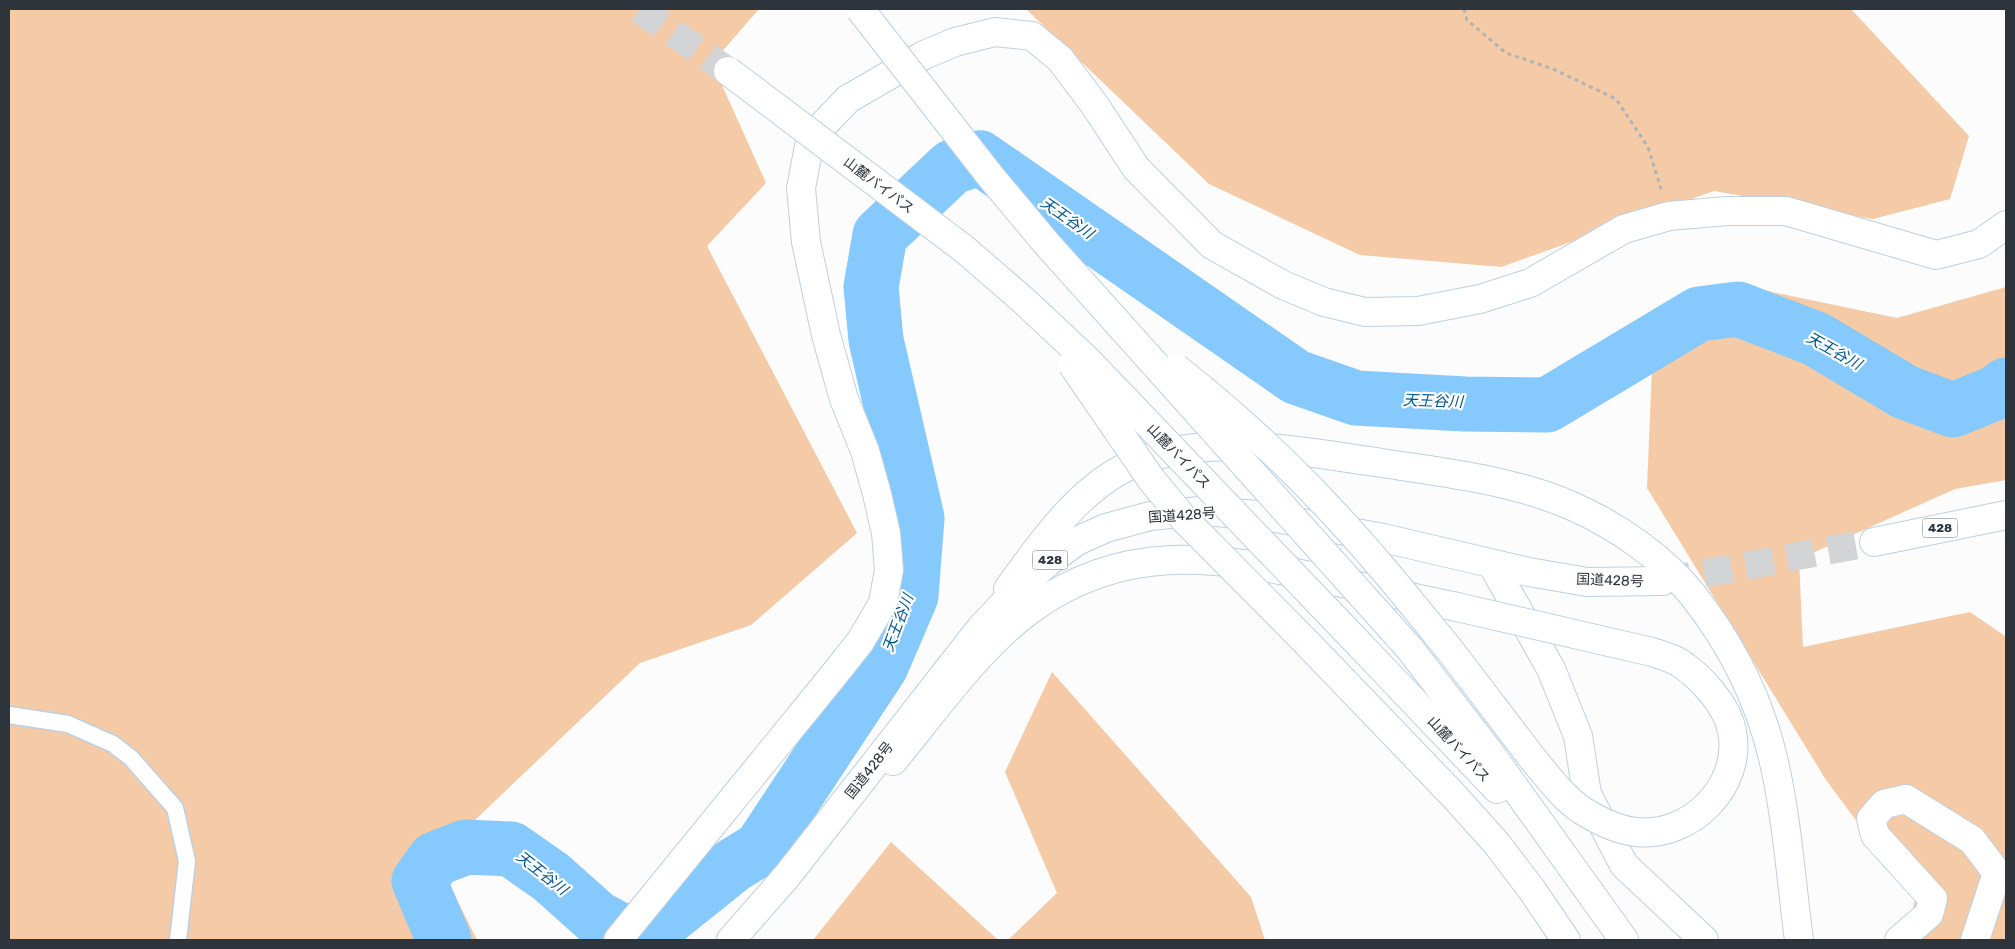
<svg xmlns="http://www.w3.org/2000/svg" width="2015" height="949" font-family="Rubik,'Noto Sans JP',sans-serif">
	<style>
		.green { fill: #f4caa7 }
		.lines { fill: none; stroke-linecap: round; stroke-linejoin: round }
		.river { stroke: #85c9fd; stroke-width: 55 }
		.secondary-tunnel { stroke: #d3d4d5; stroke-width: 28; stroke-dasharray: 28 14; stroke-linecap: butt }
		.highway-tunnel { stroke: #d3d4d5; stroke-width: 28; stroke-dasharray: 28 14; stroke-linecap: butt }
		.lane-casing { stroke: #bdd0e0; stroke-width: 19 }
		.street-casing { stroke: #bdd0e0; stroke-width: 30 }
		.secondary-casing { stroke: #bdd0e0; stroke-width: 30 }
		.highway-casing { stroke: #bdd0e0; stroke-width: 30 }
		.path { stroke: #b0b3b6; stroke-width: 3; stroke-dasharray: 4 4; stroke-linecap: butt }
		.lane { stroke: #fff; stroke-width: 16 }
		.street { stroke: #fff; stroke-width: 28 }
		.secondary { stroke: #fff; stroke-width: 28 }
		.highway { stroke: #fff; stroke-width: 28 }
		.secondary-bridge-casing { stroke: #bdd0e0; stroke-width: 30; stroke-linecap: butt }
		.secondary-bridge { stroke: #fff; stroke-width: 28 }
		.labels { text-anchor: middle; stroke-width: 4.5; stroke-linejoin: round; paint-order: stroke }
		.shield { fill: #fcfcfc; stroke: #6b7075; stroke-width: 1 }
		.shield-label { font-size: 12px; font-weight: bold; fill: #2d343b }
		.street-label { font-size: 14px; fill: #2d343b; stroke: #fcfcfc }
		.water-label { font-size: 15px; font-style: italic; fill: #005686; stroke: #fcfcfc }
	</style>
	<rect width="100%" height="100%" fill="#fcfcfc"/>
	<g class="green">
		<polygon points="9,9 759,9 712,63 766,183 707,246 857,533 751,625 640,663 436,857 477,940 9,940"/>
		<polygon points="1026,9 1851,9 1969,136 1950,199 1873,219 1714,191 1501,267 1360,255 1209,184"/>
		<polygon points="1729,283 1897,318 2006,287 2006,480 1955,489 1799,559 1803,647 1970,612 2005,636 2006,636 2006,940 1905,940 1915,900 1826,780 1647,488 1653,342"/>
		<polygon points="1052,672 1251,897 1265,940 1008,940 1057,893 1005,772"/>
		<polygon points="891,842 998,940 813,940"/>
	</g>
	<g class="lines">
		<g class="river">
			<polyline points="444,940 419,881 435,859 466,847 511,849 551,877 597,918 639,940"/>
			<polyline points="640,940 732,866 761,848 881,666 911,596 917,518 876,340 871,287 880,235 952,167 980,158 1296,377 1356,398 1465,404 1547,405 1699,314 1738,309 1816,339 1905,392 1953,410 1995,393 2006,385"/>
		</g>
		<polyline class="secondary-tunnel" points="639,9 728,71"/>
		<polyline class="highway-tunnel" points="1663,581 1874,542"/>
		<defs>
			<polyline id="lane" points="9,715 68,724 113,744 131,758 175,808 187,861 178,940"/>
			<g id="street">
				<polyline points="1492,564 1551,669 1578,736 1587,794 1624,865 1704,940"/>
				<polyline points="618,940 833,676 860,642 883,603 889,570 886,533 877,494 865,451 844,399 826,335 806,242 801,188 809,146 824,124 848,99 924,55 955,42 995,32 1032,36 1060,59 1094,104 1136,168 1212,245 1283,285 1324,302 1365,312 1418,311 1480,299 1530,283 1624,229 1669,216 1727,211 1786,211 1936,255 1979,244 2006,225"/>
				<polyline points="1899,940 1929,914 1933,899 1875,835 1871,819 1884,804 1906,799 1972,840 1997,873 1975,940"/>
			</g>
			<g id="secondary">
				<path d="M1008,589C1047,536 1087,475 1154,456C1225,435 1311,453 1382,463C1447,473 1512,480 1572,506C1617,526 1662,557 1692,594C1730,642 1759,699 1773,758C1787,817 1791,880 1799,940"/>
				<polyline points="1307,643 1454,796 1497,844 1532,890 1566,940"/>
				<polyline points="1361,646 1497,789"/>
				<polyline points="1410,649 1490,753 1624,940"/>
				<polyline points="1449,649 1533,759"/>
				<path d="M893,761C933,713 979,647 1030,610C1123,541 1218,556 1324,579C1368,588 1413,598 1457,607"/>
			</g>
			<g id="highway">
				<polyline points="1874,542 2006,515"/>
				<polyline points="731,940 787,876 980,629 1016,591 1048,562 1077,541 1106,528 1150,516 1200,511 1259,515 1383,538 1529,572 1587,582 1663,581"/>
			</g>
		</defs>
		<use href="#lane" class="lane-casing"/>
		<use href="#street" class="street-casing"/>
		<use href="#secondary" class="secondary-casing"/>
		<use href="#highway" class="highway-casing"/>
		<polyline class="path" points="1464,9 1467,20 1506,53 1553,69 1616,99 1648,147 1661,189"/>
		<use href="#lane" class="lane"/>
		<use href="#street" class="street"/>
		<use href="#secondary" class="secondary"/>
		<use href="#highway" class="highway"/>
		<defs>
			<g id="secondary-bridge">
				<polyline points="860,9 991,177 1047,244 1410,649"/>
				<polyline points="728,71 964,249 1023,300 1087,360 1361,646"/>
				<polyline points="1072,364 1151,479 1184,519 1307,643"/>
				<path d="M1176,368C1229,410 1279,455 1325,504C1369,550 1409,600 1449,649"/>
				<path d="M1457,607L1652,652C1661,655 1672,658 1680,663C1701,677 1727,705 1732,731C1743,786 1690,838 1636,832C1618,830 1599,821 1583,811C1563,798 1548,777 1533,759"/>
			</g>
		</defs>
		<use href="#secondary-bridge" class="secondary-bridge-casing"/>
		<use href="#secondary-bridge" class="secondary-bridge"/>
	</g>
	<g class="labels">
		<g class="shield">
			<rect x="1922.5" y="518.5" width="35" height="19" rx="4"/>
			<rect x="1032.5" y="550.5" width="35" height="19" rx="4"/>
		</g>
		<g class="shield-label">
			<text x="1940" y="532">428</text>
			<text x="1050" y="564">428</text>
		</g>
		<g class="street-label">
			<text transform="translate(879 185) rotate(37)" y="5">山麓バイパス</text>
			<text transform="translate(1179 456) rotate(46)" y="5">山麓バイパス</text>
			<text transform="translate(1182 515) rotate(-4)" y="5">国道428号</text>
			<text transform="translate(1610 580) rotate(2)" y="5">国道428号</text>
			<text transform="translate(1459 749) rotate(47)" y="5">山麓バイパス</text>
			<text transform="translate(869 770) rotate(-52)" y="5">国道428号</text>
		</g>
		<g class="water-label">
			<text transform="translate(1067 218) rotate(35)" y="5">天王谷川</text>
			<text transform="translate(1834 351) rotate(29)" y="5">天王谷川</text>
			<text transform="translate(1433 401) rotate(2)" y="5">天王谷川</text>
			<text transform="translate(898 623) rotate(-69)" y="5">天王谷川</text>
			<text transform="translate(542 873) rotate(38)" y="5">天王谷川</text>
		</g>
	</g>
	<rect width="2015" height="949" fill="none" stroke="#2d343b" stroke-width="20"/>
</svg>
